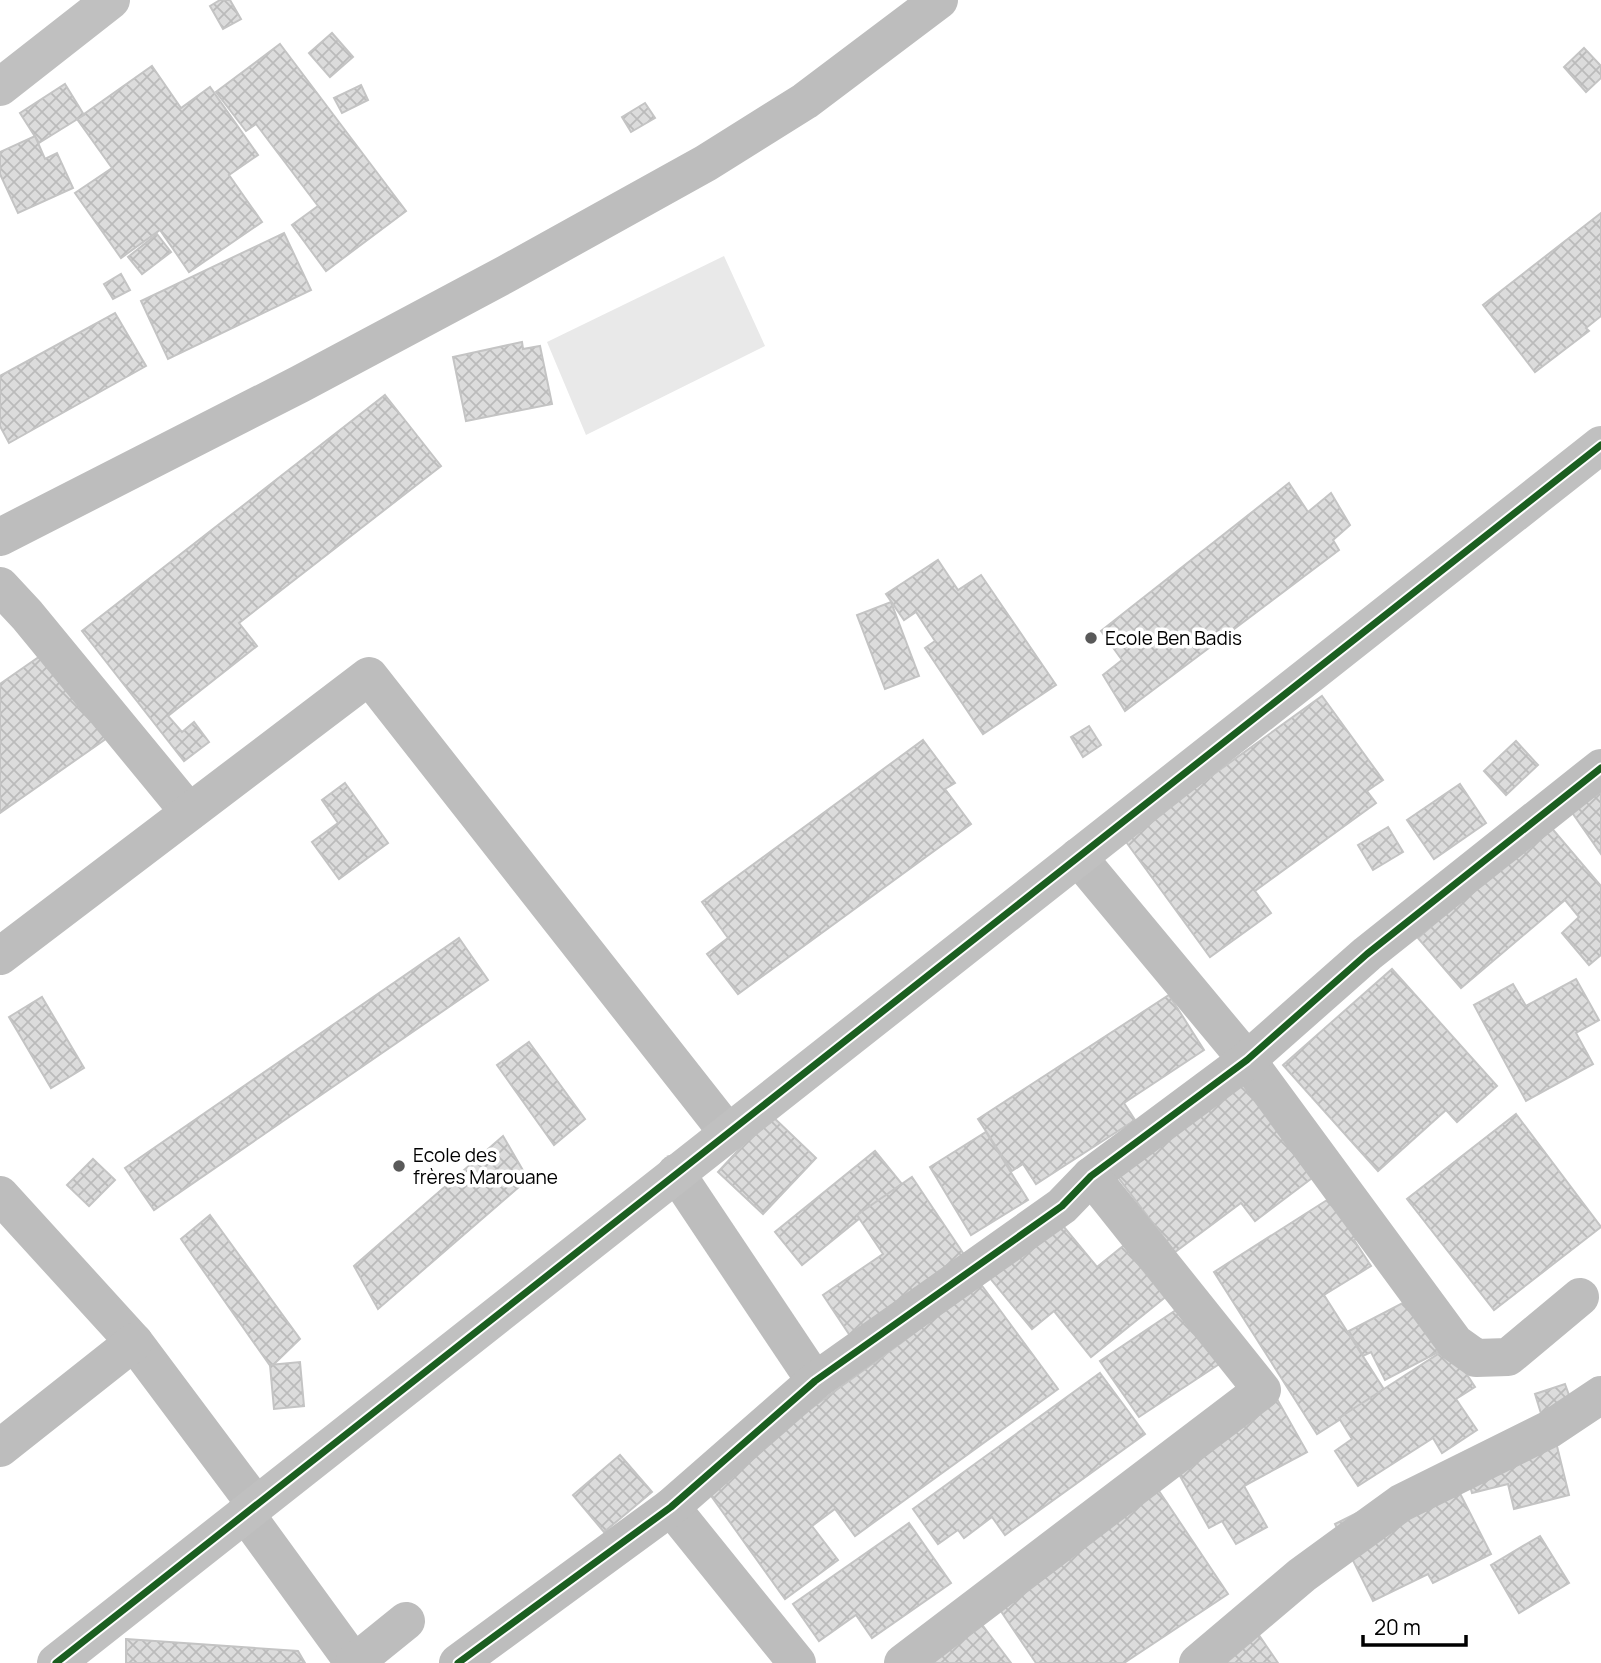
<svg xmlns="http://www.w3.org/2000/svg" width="1601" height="1663" font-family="Manrope,sans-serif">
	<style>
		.pitch { fill: #e9e9e9 }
		.building { fill: url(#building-cross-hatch); stroke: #c4c4c4; stroke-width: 2 }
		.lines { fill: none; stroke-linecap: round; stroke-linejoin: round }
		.street { stroke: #bdbdbd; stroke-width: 38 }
		.secondary { stroke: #c0c0c0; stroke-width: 38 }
		.cycleway-casing { stroke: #fff; stroke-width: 11 }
		.cycleway { stroke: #1b5e20; stroke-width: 7 }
		.poi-dot { fill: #595959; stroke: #fff; stroke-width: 2.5 }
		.labels { text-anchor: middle; stroke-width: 7; stroke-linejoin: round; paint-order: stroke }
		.poi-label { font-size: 19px; fill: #000; stroke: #fff; text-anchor: start }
	</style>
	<defs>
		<pattern id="building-cross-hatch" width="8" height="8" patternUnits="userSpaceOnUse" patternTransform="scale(1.75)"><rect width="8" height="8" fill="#dcdcdc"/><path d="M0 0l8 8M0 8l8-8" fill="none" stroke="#bbb"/></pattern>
	</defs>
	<rect width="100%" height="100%" fill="#fff"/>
	<polygon class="pitch" points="724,256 765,346 586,435 547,342"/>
	<g class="building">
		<polygon points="220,0 230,0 241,19 223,29 210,6"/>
		<polygon points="332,33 353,57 330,77 309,53"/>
		<polygon points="280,44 406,211 326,271 292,225 318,206 256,124 246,131 216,92"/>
		<polygon points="1584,48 1601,66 1601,78 1586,92 1564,67"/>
		<polygon points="152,66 181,108 210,87 258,155 229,175 262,222 189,272 160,230 121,258 75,193 112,168 77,119"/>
		<polygon points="65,84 84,115 39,143 20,113"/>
		<polygon points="361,85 368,100 342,113 334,98"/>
		<polygon points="645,103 655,118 631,132 622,117"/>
		<polygon points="35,136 45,159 57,153 73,188 18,213 0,174 0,152"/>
		<polygon points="1601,213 1601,316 1586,328 1589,331 1535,372 1483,305"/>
		<polygon points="284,233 311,290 168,359 141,301"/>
		<polygon points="157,234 171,252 142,274 128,257"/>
		<polygon points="121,274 130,290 113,299 104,284"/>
		<polygon points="115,313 146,366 9,443 0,426 0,376"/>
		<polygon points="522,342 523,349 540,346 552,404 466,421 453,357"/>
		<polygon points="385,395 441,466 239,623 257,646 168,716 182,732 194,722 209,742 184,761 82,631"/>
		<polygon points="1289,483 1308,512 1331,493 1350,525 1333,540 1339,550 1125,711 1103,675 1122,660 1101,631"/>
		<polygon points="938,560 958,590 981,575 1056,685 983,734 925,648 935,641 916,612 904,620 886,594"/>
		<polygon points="891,602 919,676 885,689 857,615"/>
		<polygon points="59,643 120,729 0,813 0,684"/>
		<polygon points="1322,696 1383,780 1367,791 1376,803 1255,891 1271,913 1210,957 1124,839"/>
		<polygon points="1089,726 1101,745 1083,757 1071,737"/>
		<polygon points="923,740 955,783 945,789 971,824 738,994 707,954 728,938 702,902"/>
		<polygon points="1516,741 1538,765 1506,795 1484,771"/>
		<polygon points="345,783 388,843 339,879 312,842 338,823 322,800"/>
		<polygon points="1460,784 1486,823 1434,859 1407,820"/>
		<polygon points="1601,791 1601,854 1571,811"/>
		<polygon points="1549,825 1601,886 1601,955 1589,965 1562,933 1579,917 1565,900 1461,988 1418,938"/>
		<polygon points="1388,827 1403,852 1373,870 1358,845"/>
		<polygon points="459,938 488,980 154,1210 125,1168"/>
		<polygon points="1392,969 1497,1086 1457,1122 1446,1110 1378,1171 1283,1065"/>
		<polygon points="1576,979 1599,1020 1576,1033 1593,1064 1526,1101 1474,1005 1513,984 1526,1006"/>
		<polygon points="1169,995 1204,1050 1124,1103 1135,1120 1036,1184 1023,1164 1012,1171 978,1119"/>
		<polygon points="42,997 84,1068 51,1088 9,1017"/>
		<polygon points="529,1042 585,1119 554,1145 497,1065"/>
		<polygon points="1241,1077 1316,1175 1255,1221 1241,1203 1175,1252 1114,1172"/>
		<polygon points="1516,1114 1601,1227 1494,1310 1407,1199"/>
		<polygon points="771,1115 816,1158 763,1214 718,1172"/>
		<polygon points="986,1132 1028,1200 971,1235 930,1167"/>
		<polygon points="503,1136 528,1179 378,1309 354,1266"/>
		<polygon points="875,1151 902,1184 802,1265 775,1232"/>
		<polygon points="93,1159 115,1180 89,1206 67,1185"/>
		<polygon points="912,1177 967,1259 851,1337 823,1295 883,1254 857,1215"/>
		<polygon points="1338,1193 1365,1234 1354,1240 1371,1266 1324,1295 1385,1391 1317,1434 1214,1272"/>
		<polygon points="210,1215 300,1339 271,1367 181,1239"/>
		<polygon points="1054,1215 1097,1267 1143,1230 1184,1282 1091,1357 1054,1311 1032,1329 984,1271"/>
		<polygon points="980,1283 1058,1389 855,1536 835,1509 812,1526 838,1560 785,1599 704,1486 901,1343"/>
		<polygon points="1197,1296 1236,1353 1139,1417 1100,1361"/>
		<polygon points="1416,1296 1444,1349 1385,1380 1371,1352 1363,1356 1349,1331"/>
		<polygon points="1449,1347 1475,1387 1456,1399 1477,1430 1442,1453 1433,1438 1358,1486 1335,1451 1352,1439 1339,1418"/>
		<polygon points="300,1362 304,1406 274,1409 270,1365"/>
		<polygon points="1100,1373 1145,1434 1005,1535 992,1517 964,1538 958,1530 938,1544 913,1509"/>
		<polygon points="1565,1384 1574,1409 1543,1420 1535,1394"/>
		<polygon points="1273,1392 1307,1452 1244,1486 1267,1527 1236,1544 1222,1521 1209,1528 1166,1451"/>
		<polygon points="1554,1434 1569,1495 1514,1509 1508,1484 1472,1493 1462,1457"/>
		<polygon points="620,1455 652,1492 604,1532 573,1495"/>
		<polygon points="1447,1468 1491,1554 1433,1583 1428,1574 1373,1601 1335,1524"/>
		<polygon points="1153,1482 1228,1594 1124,1663 1036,1663 988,1592"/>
		<polygon points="909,1523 951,1583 872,1638 856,1615 819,1641 793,1604"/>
		<polygon points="1540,1536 1569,1583 1519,1613 1491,1565"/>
		<polygon points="974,1614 1011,1663 909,1663"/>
		<polygon points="1250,1622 1278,1663 1191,1663"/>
		<polygon points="126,1639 298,1651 305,1663 126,1663"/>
	</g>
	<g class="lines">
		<g class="street">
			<polyline points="0,537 300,384 506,274 706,163 805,101 939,0"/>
			<polyline points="0,586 27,615 189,812"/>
			<polyline points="1078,857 1247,1060 1455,1343 1476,1358 1508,1357 1580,1297"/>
			<polyline points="0,956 369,676 728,1133"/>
			<polyline points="676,1173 815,1381"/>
			<polyline points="0,1195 134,1342 256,1505"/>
			<polyline points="0,1448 134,1342"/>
			<polyline points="671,1507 797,1663"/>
			<polyline points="245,1513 354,1663"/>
			<polyline points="354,1663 406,1621"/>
			<polyline points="458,1663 671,1507 815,1381 1062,1206 1091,1176 1247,1060 1367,954 1601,768"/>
			<polyline points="903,1663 1262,1390 1091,1176"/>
			<polyline points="1198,1663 1302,1575 1401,1503 1550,1429 1601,1395"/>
		</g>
		<g class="secondary">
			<polyline points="0,87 111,0"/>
			<polyline points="56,1663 1601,445"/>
		</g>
		<defs>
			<g id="cycleway">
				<polyline points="56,1663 1601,445"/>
				<polyline points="458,1663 671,1507 815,1381 1062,1206 1091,1176 1247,1060 1367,954 1601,768"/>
			</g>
		</defs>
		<use href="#cycleway" class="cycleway-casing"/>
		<use href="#cycleway" class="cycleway"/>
	</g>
	<g class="poi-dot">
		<circle cx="1091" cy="638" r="7"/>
		<circle cx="399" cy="1166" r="7"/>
	</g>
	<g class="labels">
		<g class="poi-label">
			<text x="1105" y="645">Ecole Ben Badis</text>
			<text x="413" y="1162">Ecole des<tspan x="413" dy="22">frères Marouane</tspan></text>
		</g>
	</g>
	<path d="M1363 1635v10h103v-10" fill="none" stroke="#000000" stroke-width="3.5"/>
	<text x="1374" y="1635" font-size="21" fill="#000000" stroke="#ffffff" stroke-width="5" paint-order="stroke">20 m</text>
</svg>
